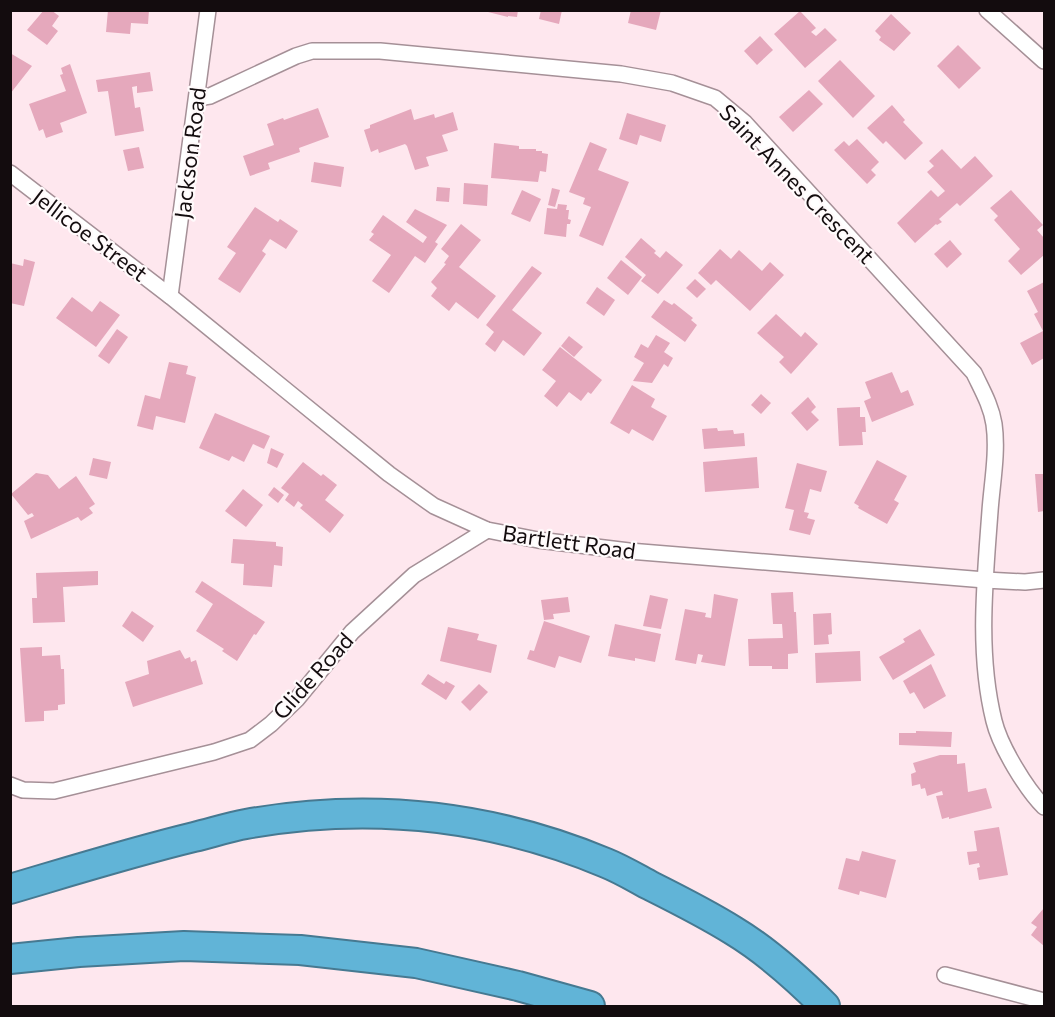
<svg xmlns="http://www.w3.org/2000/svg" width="1055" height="1017" font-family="Commissioner,sans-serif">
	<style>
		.building { fill: #e5a8bc }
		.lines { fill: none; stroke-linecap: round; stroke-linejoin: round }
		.minor-casing { stroke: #a59097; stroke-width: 18 }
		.motorway-casing { stroke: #467991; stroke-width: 32 }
		.minor { stroke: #fff; stroke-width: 15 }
		.motorway { stroke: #61b4d7; stroke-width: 28 }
		.labels { text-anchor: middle; stroke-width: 4.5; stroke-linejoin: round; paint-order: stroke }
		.street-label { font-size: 22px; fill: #130c0e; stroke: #fffafb }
	</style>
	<rect width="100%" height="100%" fill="#fee7ee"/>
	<g class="building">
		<polygon points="44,10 51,10 59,16 52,26 58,31 47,45 27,30"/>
		<polygon points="108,10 149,10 148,24 131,23 130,34 106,32"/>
		<polygon points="480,10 518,10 517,17 508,16 508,17"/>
		<polygon points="541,10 562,10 559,24 539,19"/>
		<polygon points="631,10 661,10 656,30 628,23"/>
		<polygon points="800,11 816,28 811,32 816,36 825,28 837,40 805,68 774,34"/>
		<polygon points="891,14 911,33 894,51 879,40 881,37 875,31"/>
		<polygon points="760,36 773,50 757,65 744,51"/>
		<polygon points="958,45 981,68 959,89 937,66"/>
		<polygon points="10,53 32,66 10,94"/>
		<polygon points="840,60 875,96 853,118 818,81"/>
		<polygon points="70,64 87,113 60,123 63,132 46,138 43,129 39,131 29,104 66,91 60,75 63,74 61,68"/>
		<polygon points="150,72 153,91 137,93 137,86 132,87 135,108 140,107 144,131 115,136 108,91 98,92 96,80"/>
		<polygon points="809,90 823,104 793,132 779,117"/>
		<polygon points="892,105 905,120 903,122 923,143 905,160 886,141 883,144 867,128"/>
		<polygon points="318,108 329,137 299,148 300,152 268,163 270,169 250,176 243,156 274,145 267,124 283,118 284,120"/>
		<polygon points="411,109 414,120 434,114 435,118 453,112 458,130 442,135 448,151 426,157 429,166 415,170 407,146 405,144 379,153 378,149 371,152 364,130 370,128 370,125"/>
		<polygon points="627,113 666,125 661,142 640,135 637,145 619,139"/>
		<polygon points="857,139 879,162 871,170 876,175 867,184 834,150 844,141 849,146"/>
		<polygon points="590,142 607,149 598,170 629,182 603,246 579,236 591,207 583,204 585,198 569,192"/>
		<polygon points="494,143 519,146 519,149 536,149 536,151 542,151 542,153 548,154 546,172 540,171 538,182 491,178"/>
		<polygon points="139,147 144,168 128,171 123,150"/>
		<polygon points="942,149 961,169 975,156 993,176 960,206 957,203 939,219 942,222 937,225 936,224 915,243 897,223 931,190 938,197 945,191 927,172 934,166 929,161"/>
		<polygon points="314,162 344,167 341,187 311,182"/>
		<polygon points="464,183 488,185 487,206 463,204"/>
		<polygon points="437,187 450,188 449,202 436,201"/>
		<polygon points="552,188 560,190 555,207 548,205"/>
		<polygon points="522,190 541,199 530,222 511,214"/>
		<polygon points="1011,190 1043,225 1037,230 1044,238 1044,255 1021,275 1008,261 1020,249 994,220 998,216 990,208"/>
		<polygon points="558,204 567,205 566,210 569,210 568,219 571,220 570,224 567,224 566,237 544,234 547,208 557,209"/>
		<polygon points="255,207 278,222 280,219 298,231 286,249 270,239 262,251 266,254 240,293 218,279 236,253 227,247"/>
		<polygon points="415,209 447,225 435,242 438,244 425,263 415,256 389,293 372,281 391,255 369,240 374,234 371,232 383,215 423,243 427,237 406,222"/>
		<polygon points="461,224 481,240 459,267 496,296 478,319 456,302 449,311 431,296 437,288 431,282 446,264 444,263 449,256 441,249"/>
		<polygon points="641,238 656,251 654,253 660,258 666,251 683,265 658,294 641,281 646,275 625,257"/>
		<polygon points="950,240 962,254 947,268 934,254"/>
		<polygon points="720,249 731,259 739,250 762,271 770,262 784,275 750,311 716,280 711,285 698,273"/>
		<polygon points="24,259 35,262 24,306 10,303 10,263 23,266"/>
		<polygon points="621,260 642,277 628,295 607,278"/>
		<polygon points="532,266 542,273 512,310 542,333 524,356 503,340 495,352 485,344 494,332 486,325"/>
		<polygon points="695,279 706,289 697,298 686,288"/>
		<polygon points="1044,282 1044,358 1032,365 1020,343 1043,331 1034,314 1038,312 1027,291"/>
		<polygon points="597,287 615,300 604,316 586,303"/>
		<polygon points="72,297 92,312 100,301 120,315 96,347 56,318"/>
		<polygon points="664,300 672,305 674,303 693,318 691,320 697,325 685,342 651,317"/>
		<polygon points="776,314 801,337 805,332 818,344 791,374 779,362 784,357 757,333"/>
		<polygon points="117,329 128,337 109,364 98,356"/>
		<polygon points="656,335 670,343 664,352 673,358 668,367 664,364 652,383 633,381 644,363 634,357 641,344 648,348"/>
		<polygon points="569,336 583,347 574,357 561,346"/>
		<polygon points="560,347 602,380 591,394 588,392 581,401 569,392 557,407 544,396 556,381 542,370"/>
		<polygon points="169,362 188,366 186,374 196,377 185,423 156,416 153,430 137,426 145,395 160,399"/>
		<polygon points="892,372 901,393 908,390 914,405 872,422 864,401 871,398 865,382"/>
		<polygon points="632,385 655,399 651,407 667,416 653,441 632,429 629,434 610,423"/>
		<polygon points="761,394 771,403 761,414 751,405"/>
		<polygon points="808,397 816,407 811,412 819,420 807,431 791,413"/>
		<polygon points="860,407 860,417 865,417 866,432 862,432 863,445 839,446 837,408"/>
		<polygon points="215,413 270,436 264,449 253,444 244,462 232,456 229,461 199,448"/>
		<polygon points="717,428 718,431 733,430 734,434 744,433 745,446 704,449 702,429"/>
		<polygon points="271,448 284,454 277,468 267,463"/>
		<polygon points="757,457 759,488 705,492 703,462"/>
		<polygon points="93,458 111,462 107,479 89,475"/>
		<polygon points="877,460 907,476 894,500 899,503 887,524 858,508 859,506 854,503"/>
		<polygon points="303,462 321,476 323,474 337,485 325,500 344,515 330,533 300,508 303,505 298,501 294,507 285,500 289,494 281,488"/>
		<polygon points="797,463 827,471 821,492 810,489 804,512 809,513 807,518 815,520 810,535 789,530 794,510 785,508"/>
		<polygon points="36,473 48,475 59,489 76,476 95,504 89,508 93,513 81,521 78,517 31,539 24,521 34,516 32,513 28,515 11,494"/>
		<polygon points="1035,474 1044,474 1044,511 1038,512"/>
		<polygon points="274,487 284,495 278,503 268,495"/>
		<polygon points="243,489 263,505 246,527 225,511"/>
		<polygon points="233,539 276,542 276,546 283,547 282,566 274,565 272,587 243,585 244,564 231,563"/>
		<polygon points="98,571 98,585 63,587 65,622 33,623 32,598 37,598 36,573"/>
		<polygon points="202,581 265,622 256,635 254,634 237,661 222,651 224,649 196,631 213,604 195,592"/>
		<polygon points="793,592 794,612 796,612 798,653 788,654 788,669 772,669 772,666 749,666 748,639 783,638 782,624 773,624 771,593"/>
		<polygon points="714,594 738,599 725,666 701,662 703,655 698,654 696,664 675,660 685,609 706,613 705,617 711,618"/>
		<polygon points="650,595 668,599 661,629 643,626"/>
		<polygon points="568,597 570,612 553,614 554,619 544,620 541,600"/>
		<polygon points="132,611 154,626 143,642 122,626"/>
		<polygon points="831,613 832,634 828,635 829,644 814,645 813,614"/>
		<polygon points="544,621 590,636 581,663 559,656 555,668 527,659 530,650 534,651"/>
		<polygon points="615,624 661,634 655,662 635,658 635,661 608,656"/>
		<polygon points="448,627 479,634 477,640 497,645 491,673 440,661"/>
		<polygon points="920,629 935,655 893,680 879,657 905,642 903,639"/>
		<polygon points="42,647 42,656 60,655 61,669 64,669 65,704 58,705 58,710 44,711 44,721 25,722 20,648"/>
		<polygon points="180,650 185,659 190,657 191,662 196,660 203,684 133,707 125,682 149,674 147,661"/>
		<polygon points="860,651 861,681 816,683 815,653"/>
		<polygon points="931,664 946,696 924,709 914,692 910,694 903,681"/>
		<polygon points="428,674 444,684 446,681 455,686 446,700 421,684"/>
		<polygon points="479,684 488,692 470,711 461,702"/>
		<polygon points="916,731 952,732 951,747 899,745 899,733 916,733"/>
		<polygon points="940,755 957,755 957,764 965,763 968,792 986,788 992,808 949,819 949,817 942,819 936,796 943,795 942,791 927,796 925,788 921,789 920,784 912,786 911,774 916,772 913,763"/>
		<polygon points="999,827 1008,875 979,880 977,868 980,867 979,863 969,865 967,852 977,851 974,831"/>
		<polygon points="862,851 896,860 886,898 860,891 859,895 838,889 846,858 859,861"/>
		<polygon points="1044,908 1044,946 1031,935 1037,927 1031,923"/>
	</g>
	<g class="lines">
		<defs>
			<g id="minor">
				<polyline points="987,10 1044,61"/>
				<path d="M197,98L210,96L296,56L312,51H380L621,74L672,83L715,98L745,123L974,373C982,390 991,405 994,424C998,452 992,483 990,511C985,580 977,653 994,721C1000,746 1026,789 1044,807"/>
				<polyline points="10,173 170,296 389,474 434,506 487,530 538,540 629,551 985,580 1025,582 1044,580"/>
				<polyline points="170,296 208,10"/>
				<polyline points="10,785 23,790 54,791 214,752 250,740 271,724 297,699 352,632 414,575 487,530"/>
				<polyline points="945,975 1044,1001"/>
			</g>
			<g id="motorway">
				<path d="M10,889C71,871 132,852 194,837C211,833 229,827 246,824C370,802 491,815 606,863C621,869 636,878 651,886C679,900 707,914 734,931C767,951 798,979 825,1006"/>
				<polyline points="10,959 79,952 184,946 300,950 416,963 518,986 590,1006"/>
			</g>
		</defs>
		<use href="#minor" class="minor-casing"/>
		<use href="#motorway" class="motorway-casing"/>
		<use href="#minor" class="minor"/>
		<use href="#motorway" class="motorway"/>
	</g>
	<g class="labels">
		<g class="street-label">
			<text transform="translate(190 153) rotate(-83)" y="8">Jackson Road</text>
			<text transform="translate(797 184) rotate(46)" y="8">Saint Annes Crescent</text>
			<text transform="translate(90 235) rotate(37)" y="8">Jellicoe Street</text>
			<text transform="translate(569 542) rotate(8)" y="8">Bartlett Road</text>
			<text transform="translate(313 676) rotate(-48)" y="8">Glide Road</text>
		</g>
	</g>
	<rect width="1055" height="1017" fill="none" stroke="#130c0e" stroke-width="24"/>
</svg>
